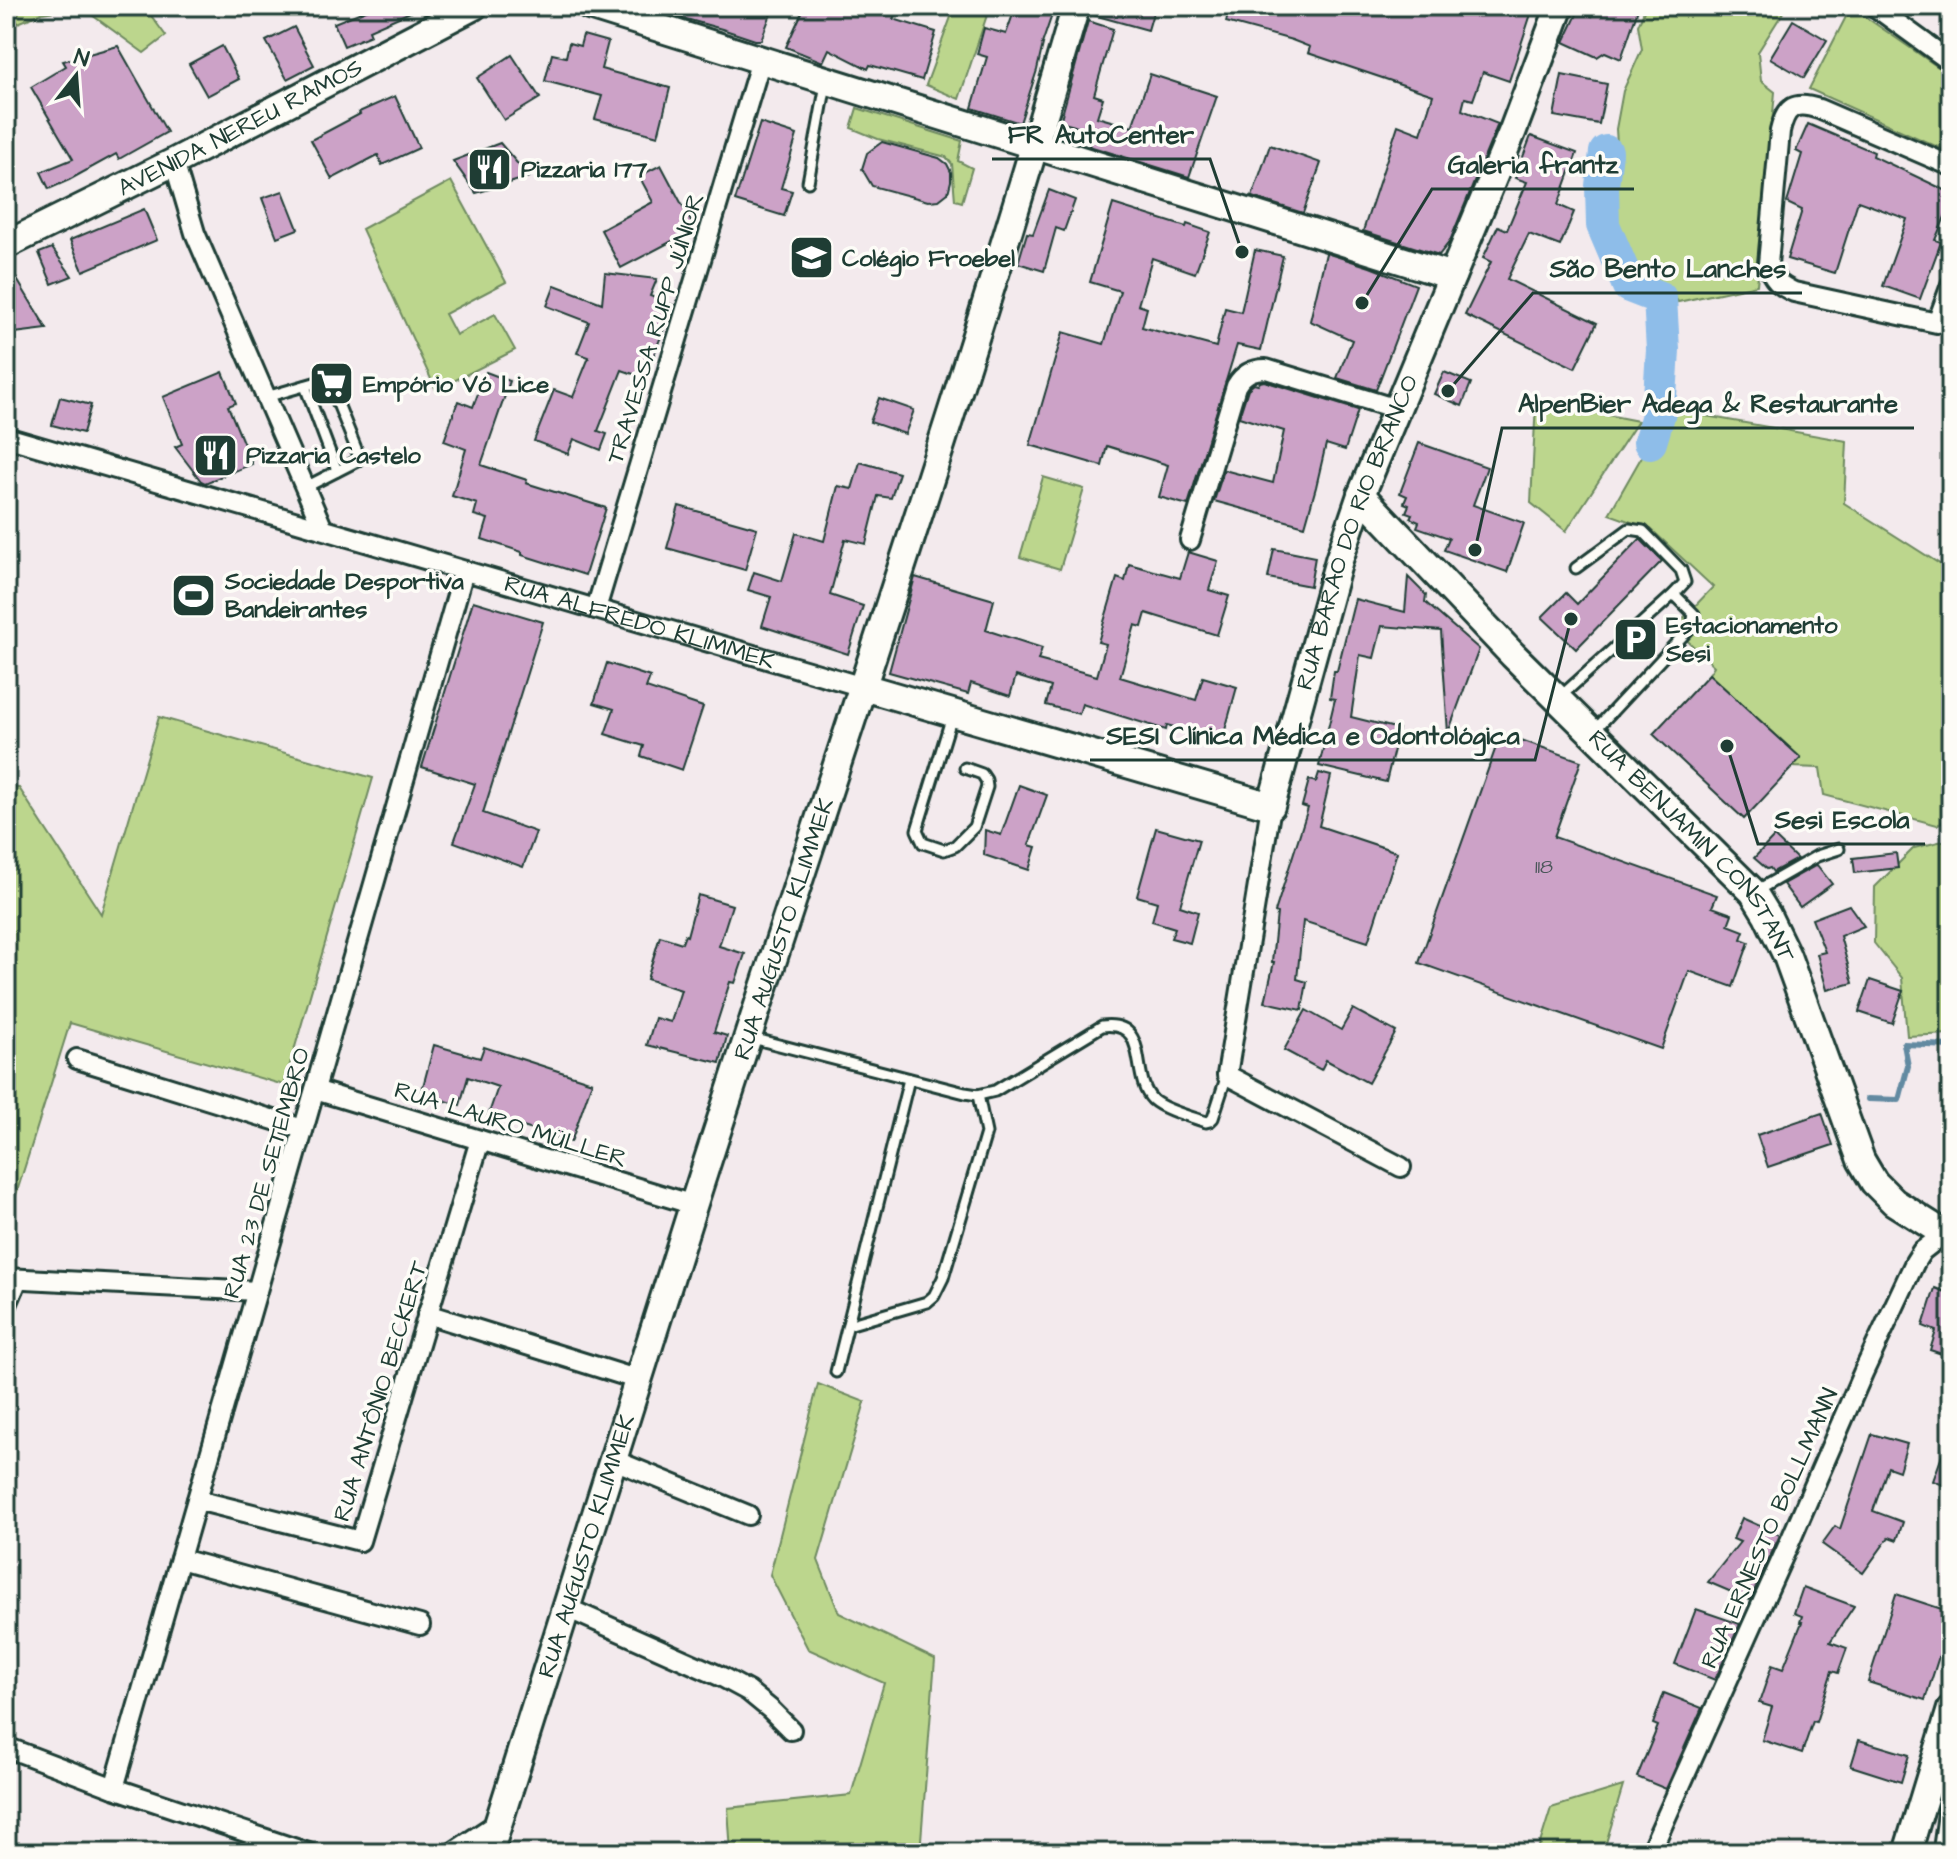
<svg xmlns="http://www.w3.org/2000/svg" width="1957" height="1859" font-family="'Architects Daughter',sans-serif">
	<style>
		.green { fill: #bcd68d; stroke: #6e8a60; stroke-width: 2 }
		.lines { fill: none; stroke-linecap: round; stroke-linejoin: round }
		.stream { stroke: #628aa1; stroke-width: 6 }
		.river { stroke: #8ebde9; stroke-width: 34 }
		.building { fill: #cca2c7; stroke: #1f3d34; stroke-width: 2 }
		.lane-casing { stroke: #1f3d34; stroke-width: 15 }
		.street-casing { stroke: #1f3d34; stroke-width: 24 }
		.secondary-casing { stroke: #1f3d34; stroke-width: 32 }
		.lane { stroke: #fdfcf7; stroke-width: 9 }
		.street { stroke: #fdfcf7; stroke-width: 18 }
		.secondary { stroke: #fdfcf7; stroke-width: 26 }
		.labels { text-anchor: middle; stroke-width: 7; stroke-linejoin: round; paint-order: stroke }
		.number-label { font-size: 20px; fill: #4a5659 }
		.street-label { font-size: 24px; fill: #1f3d34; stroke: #fdfcf7 }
		.poi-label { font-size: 24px; font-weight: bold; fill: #1f3d34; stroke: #fdfcf7; text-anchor: start }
		.leader { fill: none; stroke: #1f3d34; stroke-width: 3 }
		.callout-dot { fill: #1f3d34; stroke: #fdfcf7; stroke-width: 3 }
		.callout-label { font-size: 26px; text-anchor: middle; font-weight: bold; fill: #1f3d34; stroke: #fdfcf7; stroke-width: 7; stroke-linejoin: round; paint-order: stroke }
	</style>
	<rect width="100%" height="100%" fill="#f3eaed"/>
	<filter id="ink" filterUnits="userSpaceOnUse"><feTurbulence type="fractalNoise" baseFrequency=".0125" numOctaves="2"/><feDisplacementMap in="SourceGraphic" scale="16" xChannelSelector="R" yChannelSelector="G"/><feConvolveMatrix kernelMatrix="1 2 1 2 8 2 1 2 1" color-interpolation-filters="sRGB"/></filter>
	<g filter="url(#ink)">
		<g class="green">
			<polygon points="6,6 144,6 166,36 144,53 81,7 42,13 6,28"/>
			<polygon points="955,6 990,6 959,99 926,85"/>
			<polygon points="1646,6 1787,6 1758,52 1761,81 1775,92 1757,285 1678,302 1668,285 1641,277 1617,228 1618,159 1616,129 1623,91 1642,49 1638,25"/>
			<polygon points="1851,7 1951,76 1951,153 1809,89"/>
			<polygon points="857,108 962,141 958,161 972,168 962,202 955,200 952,164 946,157 878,139 851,128"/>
			<polygon points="451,181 506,282 445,314 456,335 495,314 515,350 436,390 362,229"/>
			<polygon points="1536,401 1638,421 1566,531 1531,503"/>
			<polygon points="1666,409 1847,441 1844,503 1943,566 1951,552 1951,816 1937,825 1824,795 1820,768 1792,767 1800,757 1709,674 1714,666 1674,628 1713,587 1651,529 1609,514 1650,442"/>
			<polygon points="1043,477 1084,489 1060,569 1020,557"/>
			<polygon points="159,717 373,778 284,1085 70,1023 15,1198 6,1195 6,787 19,788 101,914"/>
			<polygon points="1951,839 1951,1034 1907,1036 1902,978 1874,943 1875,887 1914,848"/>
			<polygon points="818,1384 865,1402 818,1560 839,1613 935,1659 920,1853 731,1853 728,1808 851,1795 884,1683 808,1649 770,1575"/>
			<polygon points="1623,1786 1603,1853 1537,1853 1551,1808"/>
		</g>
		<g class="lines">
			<polyline class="stream" points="1868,1099 1899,1100 1908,1066 1904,1044 1951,1046"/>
			<polyline class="river" points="1606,152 1602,186 1603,225 1629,286 1660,298 1663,350 1659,412 1650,442"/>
		</g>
		<g class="building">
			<polygon points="376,6 424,6 369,30 371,35 344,46 334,23"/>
			<polygon points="654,6 774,6 761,40 755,40 722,29 654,10"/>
			<polygon points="805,6 899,6 893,19 936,32 922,80 870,65 868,69 829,49 823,62 786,47"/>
			<polygon points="1016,6 1055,6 1042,44 1043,44 1037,70 1020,123 972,108 987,57 977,54 984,28 1006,34"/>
			<polygon points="1092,6 1155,6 1148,30 1090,14"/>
			<polygon points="1230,6 1507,6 1531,14 1509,81 1483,72 1473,100 1465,98 1462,110 1498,124 1450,241 1439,255 1363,231 1398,125 1421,134 1433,95 1308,53 1310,47 1292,40 1226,22"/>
			<polygon points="1595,6 1639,6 1621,59 1605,52 1597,57 1564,42 1579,10 1592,16"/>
			<polygon points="1793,20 1827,40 1804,78 1770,58"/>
			<polygon points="1088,21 1113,29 1094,95 1103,98 1097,117 1132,127 1150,74 1217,96 1189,177 1089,146 1093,131 1060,122"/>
			<polygon points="294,27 314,65 287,79 266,41"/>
			<polygon points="583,35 608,42 601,69 670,88 658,136 595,119 602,96 545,81 552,54 566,57 569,43 580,46"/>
			<polygon points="118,46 167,132 119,159 116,154 69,180 49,189 41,172 73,159 31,87 66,66 63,61"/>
			<polygon points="222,46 239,79 207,96 189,64"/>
			<polygon points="512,55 540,98 504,120 477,78"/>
			<polygon points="1562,75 1607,84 1599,124 1554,116"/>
			<polygon points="395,96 419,148 382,165 378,155 332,179 311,140 360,114 359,112"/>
			<polygon points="760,123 797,135 781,188 792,191 784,216 735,201"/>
			<polygon points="1808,124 1874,152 1873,156 1951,193 1951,203 1935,240 1941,242 1920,299 1883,286 1907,219 1858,201 1835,273 1787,259 1802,210 1787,203 1802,154 1796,151"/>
			<polygon points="1531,136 1577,153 1558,205 1574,212 1560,246 1529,234 1507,279 1597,323 1575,368 1465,315 1491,262 1483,258 1498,226 1507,230 1527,182 1515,178"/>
			<polygon points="882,142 939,158 947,164 951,172 951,181 948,193 939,200 928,201 872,186 862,169 867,153"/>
			<polygon points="500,143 529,177 476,193 453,161"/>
			<polygon points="1270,145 1321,163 1303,213 1252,197"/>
			<polygon points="661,165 695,229 621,268 601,230 653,202 639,176"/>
			<polygon points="1049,190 1075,200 1064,231 1056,228 1044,271 1018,263 1027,233 1033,234"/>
			<polygon points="283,191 298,229 277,237 262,198"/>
			<polygon points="1113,204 1186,227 1187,224 1210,232 1195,273 1152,258 1138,305 1147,308 1142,327 1216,347 1225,308 1241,312 1255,250 1283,256 1261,350 1237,345 1188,505 1159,497 1168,465 1107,446 1102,466 1030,445 1063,332 1104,344 1120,291 1090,282"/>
			<polygon points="144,209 157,240 83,271 70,240"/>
			<polygon points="52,248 72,276 52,284 39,253"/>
			<polygon points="1326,253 1370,267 1416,285 1376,390 1337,378 1352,340 1310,321"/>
			<polygon points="6,261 24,291 47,329 6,334"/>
			<polygon points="605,273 657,279 650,296 673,305 645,378 622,370 598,431 607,434 601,450 574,439 568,454 534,441 554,390 573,397 589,357 577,353 589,322 547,306 555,285 602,303"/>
			<polygon points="223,372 236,403 228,406 252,464 205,483 201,481 175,447 182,444 163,397"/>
			<polygon points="486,372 510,381 481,465 527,480 526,483 606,508 585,575 522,555 522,552 482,539 488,519 474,515 477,504 452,496 466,449 444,441 458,401 473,407"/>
			<polygon points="1444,372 1471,383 1462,406 1434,394"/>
			<polygon points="1264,381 1358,410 1345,450 1326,444 1316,487 1305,526 1214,501 1224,470 1273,483 1284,431 1239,417 1248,389 1254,384 1258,385 1260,382"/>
			<polygon points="60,397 91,405 83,433 52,425"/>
			<polygon points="879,398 914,410 905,434 870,422"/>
			<polygon points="1419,443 1487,467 1473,505 1524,523 1507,572 1444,550 1449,538 1417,527 1419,522 1410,518 1412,514 1406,512 1409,505 1404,503 1407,496 1400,493"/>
			<polygon points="860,462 899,473 891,498 878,496 866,544 845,539 830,595 863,606 848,654 762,626 771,597 748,590 754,572 782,581 796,533 824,541 838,486 852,489"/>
			<polygon points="679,506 757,528 745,570 667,548"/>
			<polygon points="1640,539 1662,561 1576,649 1542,617 1566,593 1577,604"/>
			<polygon points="1274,549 1315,557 1310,586 1268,578"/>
			<polygon points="1188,552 1218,561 1209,590 1229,596 1217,635 1146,613 1142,627 1135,625 1120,677 1196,700 1203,677 1237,687 1222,741 1167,725 1166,730 1082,704 1079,714 1046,705 1051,687 1016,676 1010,696 971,683 968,694 889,672 915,577 994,600 986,630 1042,648 1038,660 1097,676 1106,644 1098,642 1117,578 1125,581 1129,564 1180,578"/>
			<polygon points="1408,577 1426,595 1425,602 1479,649 1448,733 1441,631 1382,626 1374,658 1360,655 1351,717 1399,729 1386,782 1319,766 1335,699 1330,698 1334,671 1337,671 1355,599 1405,612"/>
			<polygon points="473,601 543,622 483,813 536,832 523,867 454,842 475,784 422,767"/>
			<polygon points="607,663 650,677 646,688 703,707 682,770 641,756 644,746 605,734 614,709 594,703"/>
			<polygon points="1709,674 1801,758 1744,819 1653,734"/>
			<polygon points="1501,733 1581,761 1554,837 1717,895 1712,907 1732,914 1728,925 1744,931 1741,939 1749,942 1733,987 1689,971 1661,1049 1419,963"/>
			<polygon points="1319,773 1331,776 1319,826 1397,852 1368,942 1303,921 1297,979 1307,982 1302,1010 1265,1002 1274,962 1272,962 1277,913 1275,912 1308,808 1302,806 1309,780 1316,782"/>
			<polygon points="1019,785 1047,795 1029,845 1036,847 1029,870 984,855 985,830 1001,835"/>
			<polygon points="1156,828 1199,840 1180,906 1198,912 1190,943 1171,938 1175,928 1152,921 1157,902 1137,896"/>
			<polygon points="1774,837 1797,859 1773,872 1770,868 1767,869 1754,858"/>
			<polygon points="1896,853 1898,868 1855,873 1853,858"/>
			<polygon points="1817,865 1832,884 1800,907 1783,884"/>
			<polygon points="698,895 732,905 719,946 745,954 735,983 730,982 714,1032 727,1036 720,1063 647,1045 655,1018 671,1022 681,990 647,979 660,936 682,943 685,935 687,936"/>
			<polygon points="1849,905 1864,926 1840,936 1853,983 1827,990 1817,954 1825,952 1812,919"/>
			<polygon points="1870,980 1903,991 1892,1023 1859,1012"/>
			<polygon points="1353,1009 1396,1032 1368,1083 1326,1060 1321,1070 1284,1050 1306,1010 1341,1030"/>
			<polygon points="434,1045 480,1058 484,1047 592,1082 571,1142 488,1116 498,1087 468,1077 460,1105 421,1094"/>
			<polygon points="1822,1113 1833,1145 1768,1167 1757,1135"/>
			<polygon points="1935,1288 1951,1294 1951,1357 1930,1350 1936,1331 1923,1326"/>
			<polygon points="1872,1434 1907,1444 1899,1471 1888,1467 1873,1511 1903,1522 1897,1540 1889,1537 1863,1573 1822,1544 1835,1526 1840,1529"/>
			<polygon points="1949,1436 1951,1436 1951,1488 1933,1481"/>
			<polygon points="1742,1518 1780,1535 1750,1600 1708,1582 1740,1542 1733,1539"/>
			<polygon points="1803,1587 1854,1606 1830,1642 1847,1648 1838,1673 1832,1671 1816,1722 1813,1721 1802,1753 1762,1740 1772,1707 1759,1703 1772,1665 1783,1669 1802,1622 1800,1622 1802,1616 1794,1613"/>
			<polygon points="1896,1594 1951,1612 1951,1619 1925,1700 1868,1682"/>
			<polygon points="1696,1609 1740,1624 1715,1680 1675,1664"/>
			<polygon points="1664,1693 1702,1708 1666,1789 1637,1777 1658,1726 1653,1724"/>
			<polygon points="1859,1740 1909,1755 1901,1782 1851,1766"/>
		</g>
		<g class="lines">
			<defs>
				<g id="lane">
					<polyline points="808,182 826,84"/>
					<polyline points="305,386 337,471"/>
					<polyline points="266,397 321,381 330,384 359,456 357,461 304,488"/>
					<polyline points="1576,568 1629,529 1643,531 1681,570 1685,582 1674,594"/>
					<polyline points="1560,697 1674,594 1694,614 1692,626 1594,731"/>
					<polyline points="952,716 917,830 923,843 944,850 955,846 974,827 987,787 986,780 982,774 965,768"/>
					<polyline points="1756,891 1817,856 1839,849"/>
					<path d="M752,1038L965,1093L978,1095L995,1091L1102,1026C1152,1020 1129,1077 1153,1100C1164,1110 1192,1117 1206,1122L1210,1121L1213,1118L1227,1075"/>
					<polyline points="848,1325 927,1302 934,1296 943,1278 986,1133 978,1095"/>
					<polyline points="836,1372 909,1079"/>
					<polyline points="1938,1853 1951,1759"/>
				</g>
				<g id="street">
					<polyline points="1874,6 1951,62"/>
					<polyline points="174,162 195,233 323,529"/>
					<path d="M1951,166L1819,109C1795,101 1786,106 1780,131L1768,264C1772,279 1780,286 1794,292L1937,323L1951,285"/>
					<path id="s1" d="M6,437L863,687"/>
					<path d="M1190,540L1236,386C1243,374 1252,369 1266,369L1397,409"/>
					<polyline points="596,609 761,60"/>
					<polyline points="1271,806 1227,1075 1401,1167"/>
					<polyline points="77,1059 303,1129"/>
					<polyline points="315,1090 694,1205"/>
					<polyline points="6,1278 257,1291"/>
					<polyline points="6,1307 18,1279"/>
					<polyline points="427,1314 639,1380"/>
					<polyline points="614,1460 748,1515"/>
					<polyline points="197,1500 360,1541 480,1140"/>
					<polyline points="180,1559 420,1625"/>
					<polyline points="567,1608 722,1677 748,1691 770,1709 791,1730"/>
					<polyline points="6,1747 114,1788 308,1853"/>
					<polyline points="114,1788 464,571"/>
					<polyline points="452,1853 499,1822"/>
					<polyline points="1650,1853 1791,1539 1863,1373 1915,1262 1922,1251 1945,1233"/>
				</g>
				<g id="secondary">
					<polyline points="589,6 1452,276"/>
					<path id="s2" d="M6,245L174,162L474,6"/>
					<path id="s3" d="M1361,495L1513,655L1753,892L1767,915L1787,956L1861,1160L1874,1182L1894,1202L1951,1238"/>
					<path id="s4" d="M863,687L1271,806L1339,560L1361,495L1513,130L1560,6"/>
					<path id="s5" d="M489,1853C558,1637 625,1419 694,1203C822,804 959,408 1076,6"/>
					<polyline points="1907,1853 1951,1709"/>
				</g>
			</defs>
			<use href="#lane" class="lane-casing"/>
			<use href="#street" class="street-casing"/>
			<use href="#secondary" class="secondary-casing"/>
			<use href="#lane" class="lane"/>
			<use href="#street" class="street"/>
			<use href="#secondary" class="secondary"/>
		</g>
	</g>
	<defs>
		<symbol id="restaurant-square" viewBox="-11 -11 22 22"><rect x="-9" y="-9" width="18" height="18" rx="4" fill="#1f3d34" stroke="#fdfcf7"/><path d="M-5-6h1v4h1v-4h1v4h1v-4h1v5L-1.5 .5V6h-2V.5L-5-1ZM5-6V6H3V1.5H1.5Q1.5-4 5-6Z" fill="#fff"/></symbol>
		<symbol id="school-square" viewBox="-11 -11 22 22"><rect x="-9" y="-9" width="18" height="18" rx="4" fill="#1f3d34" stroke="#fdfcf7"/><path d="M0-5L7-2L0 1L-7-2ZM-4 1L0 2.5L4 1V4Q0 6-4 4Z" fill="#fff"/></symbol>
		<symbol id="supermarket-square" viewBox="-11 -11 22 22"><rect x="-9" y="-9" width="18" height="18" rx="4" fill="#1f3d34" stroke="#fdfcf7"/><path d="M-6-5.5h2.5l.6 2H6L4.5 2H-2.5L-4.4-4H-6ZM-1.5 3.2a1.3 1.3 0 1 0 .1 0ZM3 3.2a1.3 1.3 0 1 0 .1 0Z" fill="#fff"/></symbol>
		<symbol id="stadium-square" viewBox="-11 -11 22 22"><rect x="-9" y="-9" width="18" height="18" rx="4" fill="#1f3d34" stroke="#fdfcf7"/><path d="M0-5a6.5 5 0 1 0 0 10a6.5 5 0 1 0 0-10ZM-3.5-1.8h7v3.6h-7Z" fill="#fff"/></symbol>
		<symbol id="parking-square" viewBox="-11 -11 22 22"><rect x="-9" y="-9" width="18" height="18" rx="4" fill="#1f3d34" stroke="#fdfcf7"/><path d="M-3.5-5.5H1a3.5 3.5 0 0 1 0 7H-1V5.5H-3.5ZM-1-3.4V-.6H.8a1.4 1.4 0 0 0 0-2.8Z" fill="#fff"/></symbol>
	</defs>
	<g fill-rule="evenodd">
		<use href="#restaurant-square" x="464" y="144" width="51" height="51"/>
		<use href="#school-square" x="786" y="232" width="51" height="51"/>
		<use href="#supermarket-square" x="306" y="358" width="51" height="51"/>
		<use href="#restaurant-square" x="190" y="430" width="51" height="51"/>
		<use href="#stadium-square" x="168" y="570" width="51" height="51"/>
		<use href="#parking-square" x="1610" y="614" width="51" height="51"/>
	</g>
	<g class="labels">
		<g class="number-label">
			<text x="1544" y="873">118</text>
		</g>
		<g class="street-label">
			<text dy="8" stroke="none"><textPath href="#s2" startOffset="262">AVENIDA NEREU RAMOS</textPath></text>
			<text transform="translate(655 328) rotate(-73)" y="8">TRAVESSA RUPP JÚNIOR</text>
			<text dy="8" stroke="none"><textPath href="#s4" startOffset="712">RUA BARÃO DO RIO BRANCO</textPath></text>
			<text dy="8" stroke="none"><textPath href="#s1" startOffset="660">RUA ALFREDO KLIMMEK</textPath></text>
			<text dy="8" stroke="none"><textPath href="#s3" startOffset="484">RUA BENJAMIN CONSTANT</textPath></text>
			<text dy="8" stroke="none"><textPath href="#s5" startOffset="970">RUA AUGUSTO KLIMMEK</textPath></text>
			<text transform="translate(511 1124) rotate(17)" y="8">RUA LAURO MÜLLER</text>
			<text transform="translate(266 1173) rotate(-74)" y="8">RUA 23 DE SETEMBRO</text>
			<text transform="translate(380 1391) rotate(-73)" y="8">RUA ANTÔNIO BECKERT</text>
			<text transform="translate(1769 1528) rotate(-66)" y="8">RUA ERNESTO BOLLMANN</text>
			<text dy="8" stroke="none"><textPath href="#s5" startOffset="322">RUA AUGUSTO KLIMMEK</textPath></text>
		</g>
		<g class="poi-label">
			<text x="521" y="177">Pizzaria 177</text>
			<text x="842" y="266">Colégio Froebel</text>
			<text x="363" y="392">Empório Vó Lice</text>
			<text x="246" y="463">Pizzaria Castelo</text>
			<text x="225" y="589">Sociedade Desportiva<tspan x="225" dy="28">Bandeirantes</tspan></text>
			<text x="1666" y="633">Estacionamento<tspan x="1666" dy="28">Sesi</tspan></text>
		</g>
	</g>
	<path class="leader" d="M1242 252L1210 159H992M1362 303L1432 189H1634M1448 391L1533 293H1802M1475 550L1502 428H1914M1571 619L1535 760H1090M1727 746L1758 844H1925"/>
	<g class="callout-dot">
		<circle cx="1242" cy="252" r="8"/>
		<circle cx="1362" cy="303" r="8"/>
		<circle cx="1448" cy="391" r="8"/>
		<circle cx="1475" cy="550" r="8"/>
		<circle cx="1571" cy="619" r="8"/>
		<circle cx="1727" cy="746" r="8"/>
	</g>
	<g class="callout-label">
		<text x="1101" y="143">FR AutoCenter</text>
		<text x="1533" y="173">Galeria frantz</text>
		<text x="1668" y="277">São Bento Lanches</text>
		<text x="1708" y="412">AlpenBier Adega &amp; Restaurante</text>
		<text x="1313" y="744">SESI Clínica Médica e Odontológica</text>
		<text x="1842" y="828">Sesi Escola</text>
	</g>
	<rect width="1957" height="1859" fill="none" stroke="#fdfcf7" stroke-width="32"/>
	<rect x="16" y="16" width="1925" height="1827" fill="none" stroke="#1f3d34" stroke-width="3" filter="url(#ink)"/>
	<g transform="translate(76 76) rotate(17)" stroke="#fdfcf7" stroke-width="6" paint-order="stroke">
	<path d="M0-6L14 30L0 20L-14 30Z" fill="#1f3d34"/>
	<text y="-12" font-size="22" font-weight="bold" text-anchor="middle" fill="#1f3d34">N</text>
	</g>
</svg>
